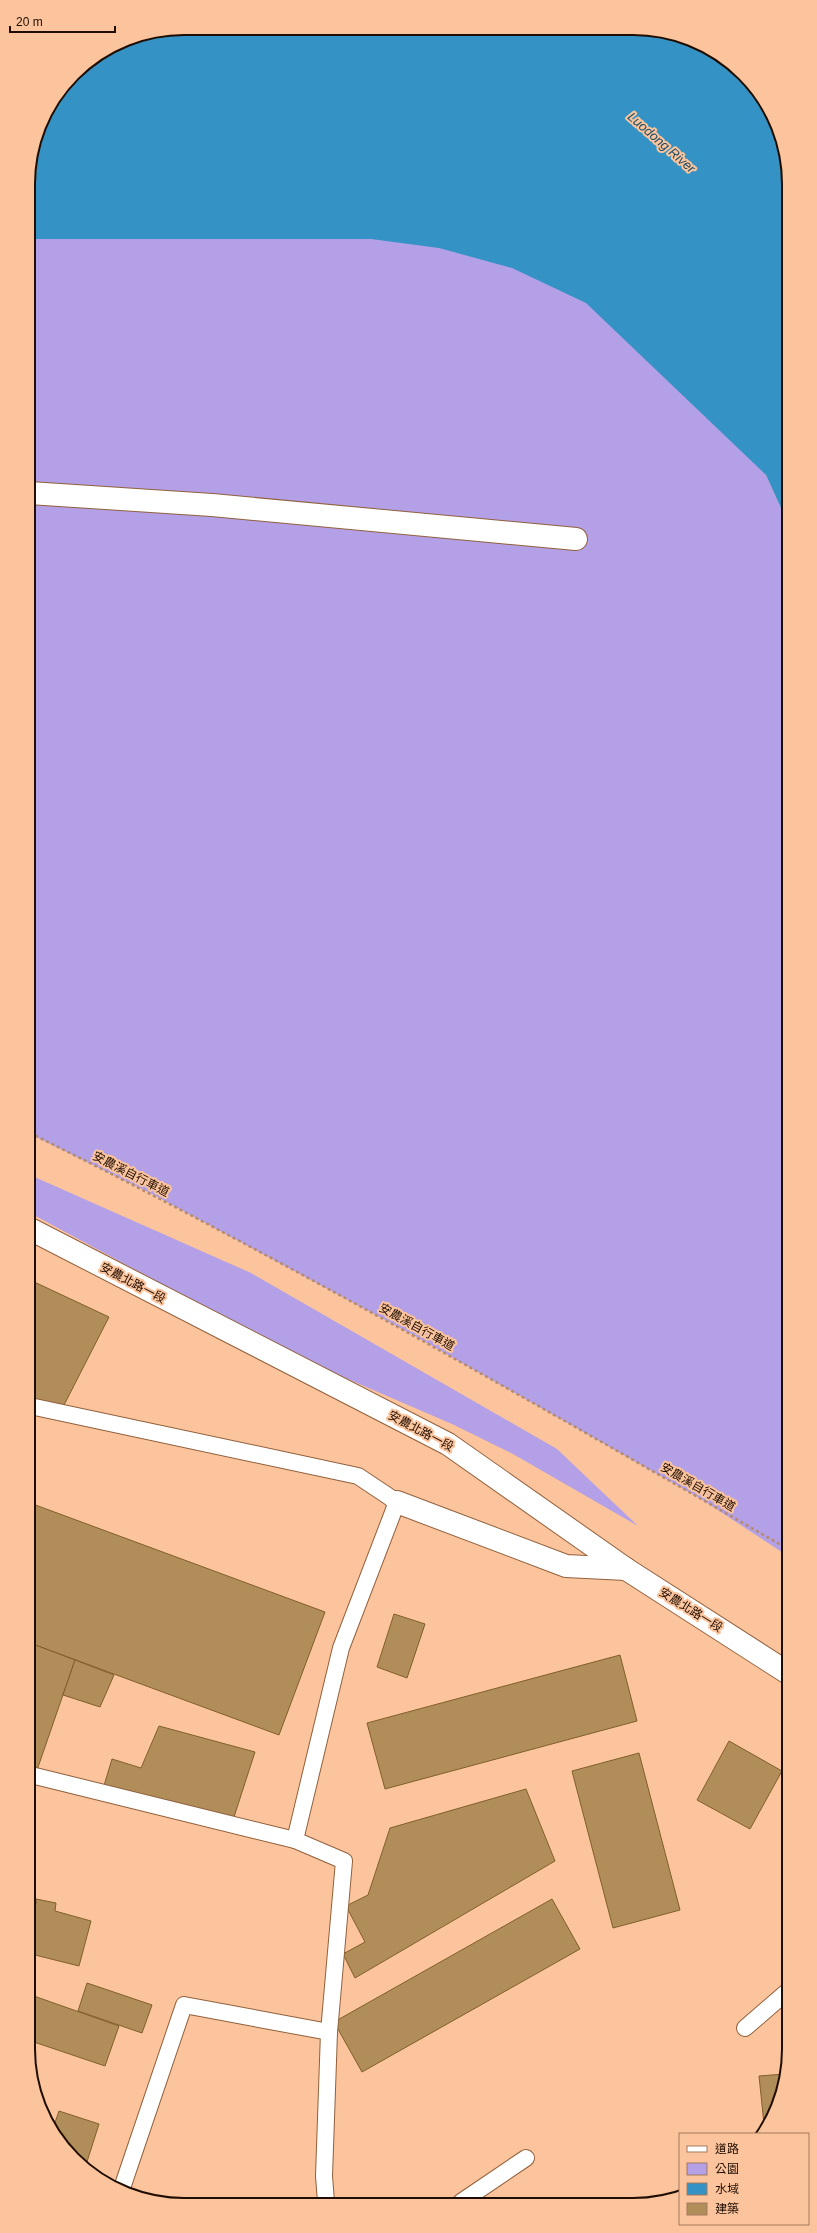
<svg xmlns="http://www.w3.org/2000/svg" width="817" height="2233" font-family="Arial,'Noto Sans TC',sans-serif">
	<style>
		.green { fill: #b3a0e6 }
		.water { fill: #3592c4 }
		.building { fill: #b18d59; stroke: #805f2b }
		.lines { fill: none; stroke-linecap: round; stroke-linejoin: round }
		.lane-casing { stroke: #91603c; stroke-width: 18 }
		.street-casing { stroke: #91603c; stroke-width: 24 }
		.path { stroke: #b68b6c; stroke-width: 2.5; stroke-dasharray: 3 3; stroke-linecap: butt }
		.lane { stroke: #fff; stroke-width: 16 }
		.street { stroke: #fff; stroke-width: 22 }
		.labels { text-anchor: middle; stroke-width: 4; stroke-linejoin: round; paint-order: stroke }
		.street-label { font-size: 12px; fill: #200d01; stroke: #fbc49d }
		.water-label { font-size: 13px; font-style: italic; fill: #1b4c67; stroke: #fbc49d }
		.rim { fill: none; stroke: #200d01; stroke-width: 2 }
	</style>
	<rect width="100%" height="100%" fill="#fbc49d"/>
	<g class="green">
		<polygon points="28,207 380,207 557,249 766,475 786,519 788,1556 701,1499 413,1335 148,1192 30,1134"/>
		<polygon points="30,1175 251,1273 557,1449 638,1526 513,1454 452,1424 299,1358 30,1213"/>
	</g>
	<polygon class="water" points="184,28 663,31 711,49 743,74 768,106 786,154 786,519 766,475 586,303 512,268 439,248 371,239 28,239 28,174 44,115 81,67 125,40"/>
	<g class="building">
		<polygon points="30,1280 109,1317 63,1407 30,1400"/>
		<polygon points="30,1503 325,1612 279,1735 30,1643"/>
		<polygon points="394,1614 425,1624 407,1678 377,1667"/>
		<polygon points="30,1643 75,1660 36,1773 31,1771"/>
		<polygon points="620,1655 637,1721 385,1789 367,1723"/>
		<polygon points="75,1660 114,1675 100,1707 63,1695"/>
		<polygon points="159,1726 255,1752 233,1820 103,1789 112,1759 141,1768"/>
		<polygon points="729,1741 782,1771 750,1829 697,1800"/>
		<polygon points="639,1753 680,1910 613,1928 572,1771"/>
		<polygon points="526,1789 555,1861 355,1978 343,1954 365,1942 346,1906 368,1895 390,1828"/>
		<polygon points="788,1847 788,1862 782,1858"/>
		<polygon points="36,1899 56,1903 55,1911 91,1921 79,1966 31,1954 31,1903 36,1904"/>
		<polygon points="552,1899 580,1949 362,2072 334,2022"/>
		<polygon points="87,1983 152,2005 142,2033 78,2011"/>
		<polygon points="31,1995 119,2026 105,2066 31,2041"/>
		<polygon points="785,2074 777,2108 768,2123 764,2124 759,2076"/>
		<polygon points="59,2111 99,2124 85,2168 74,2159 52,2131"/>
	</g>
	<g class="lines">
		<defs>
			<g id="lane">
				<polyline points="30,1406 358,1476 397,1502 341,1648 295,1840 344,1861 329,2032 324,2176 326,2202"/>
				<polyline points="31,1775 295,1840"/>
				<polyline points="745,2028 789,1990"/>
				<polyline points="121,2191 184,2005 329,2032"/>
				<polyline points="461,2202 526,2158"/>
			</g>
			<g id="street">
				<polyline points="29,493 212,505 576,539"/>
				<polyline points="30,1229 448,1444 626,1569 788,1673"/>
				<polyline points="397,1502 566,1566 626,1569"/>
			</g>
		</defs>
		<use href="#lane" class="lane-casing"/>
		<use href="#street" class="street-casing"/>
		<path class="path" d="M30,1133C288,1261 538,1405 788,1549"/>
		<use href="#lane" class="lane"/>
		<use href="#street" class="street"/>
	</g>
	<g class="labels">
		<g class="street-label">
			<text transform="translate(131 1174) rotate(27)" y="4">安農溪自行車道</text>
			<text transform="translate(133 1283) rotate(28)" y="4">安農北路一段</text>
			<text transform="translate(417 1327) rotate(29)" y="4">安農溪自行車道</text>
			<text transform="translate(421 1431) rotate(28)" y="4">安農北路一段</text>
			<text transform="translate(698 1487) rotate(30)" y="4">安農溪自行車道</text>
			<text transform="translate(691 1610) rotate(32)" y="4">安農北路一段</text>
		</g>
		<g class="water-label">
			<text transform="translate(662 142) rotate(41)" y="5">Luodong River</text>
		</g>
	</g>
	<path d="M0 0H817V2233H0ZM184 35H633A149 149 0 0 1 782 184V2049A149 149 0 0 1 633 2198H184A149 149 0 0 1 35 2049V184A149 149 0 0 1 184 35Z" fill="#fbc49d" fill-rule="evenodd"/>
	<path class="rim" d="M184 35H633A149 149 0 0 1 782 184V2049A149 149 0 0 1 633 2198H184A149 149 0 0 1 35 2049V184A149 149 0 0 1 184 35Z"/>
	<rect x="679" y="2133" width="130" height="92" fill="#fbc49d" stroke="#a37b5f"/>
	<rect x="687" y="2146" width="20" height="6" fill="#ffffff" stroke="#a37b5f"/>
	<text x="715" y="2153" font-size="12" fill="#200d01">道路</text>
	<rect x="687" y="2163" width="20" height="12" fill="#b3a0e6" stroke="#a37b5f"/>
	<text x="715" y="2173" font-size="12" fill="#200d01">公園</text>
	<rect x="687" y="2183" width="20" height="12" fill="#3592c4" stroke="#a37b5f"/>
	<text x="715" y="2193" font-size="12" fill="#200d01">水域</text>
	<rect x="687" y="2203" width="20" height="12" fill="#b18d59" stroke="#a37b5f"/>
	<text x="715" y="2213" font-size="12" fill="#200d01">建築</text>
	<path d="M10 26v6h105v-6" fill="none" stroke="#200d01" stroke-width="2"/>
	<text x="16" y="26" font-size="12" fill="#200d01" stroke="#fbc49d" stroke-width="3" paint-order="stroke">20 m</text>
</svg>
